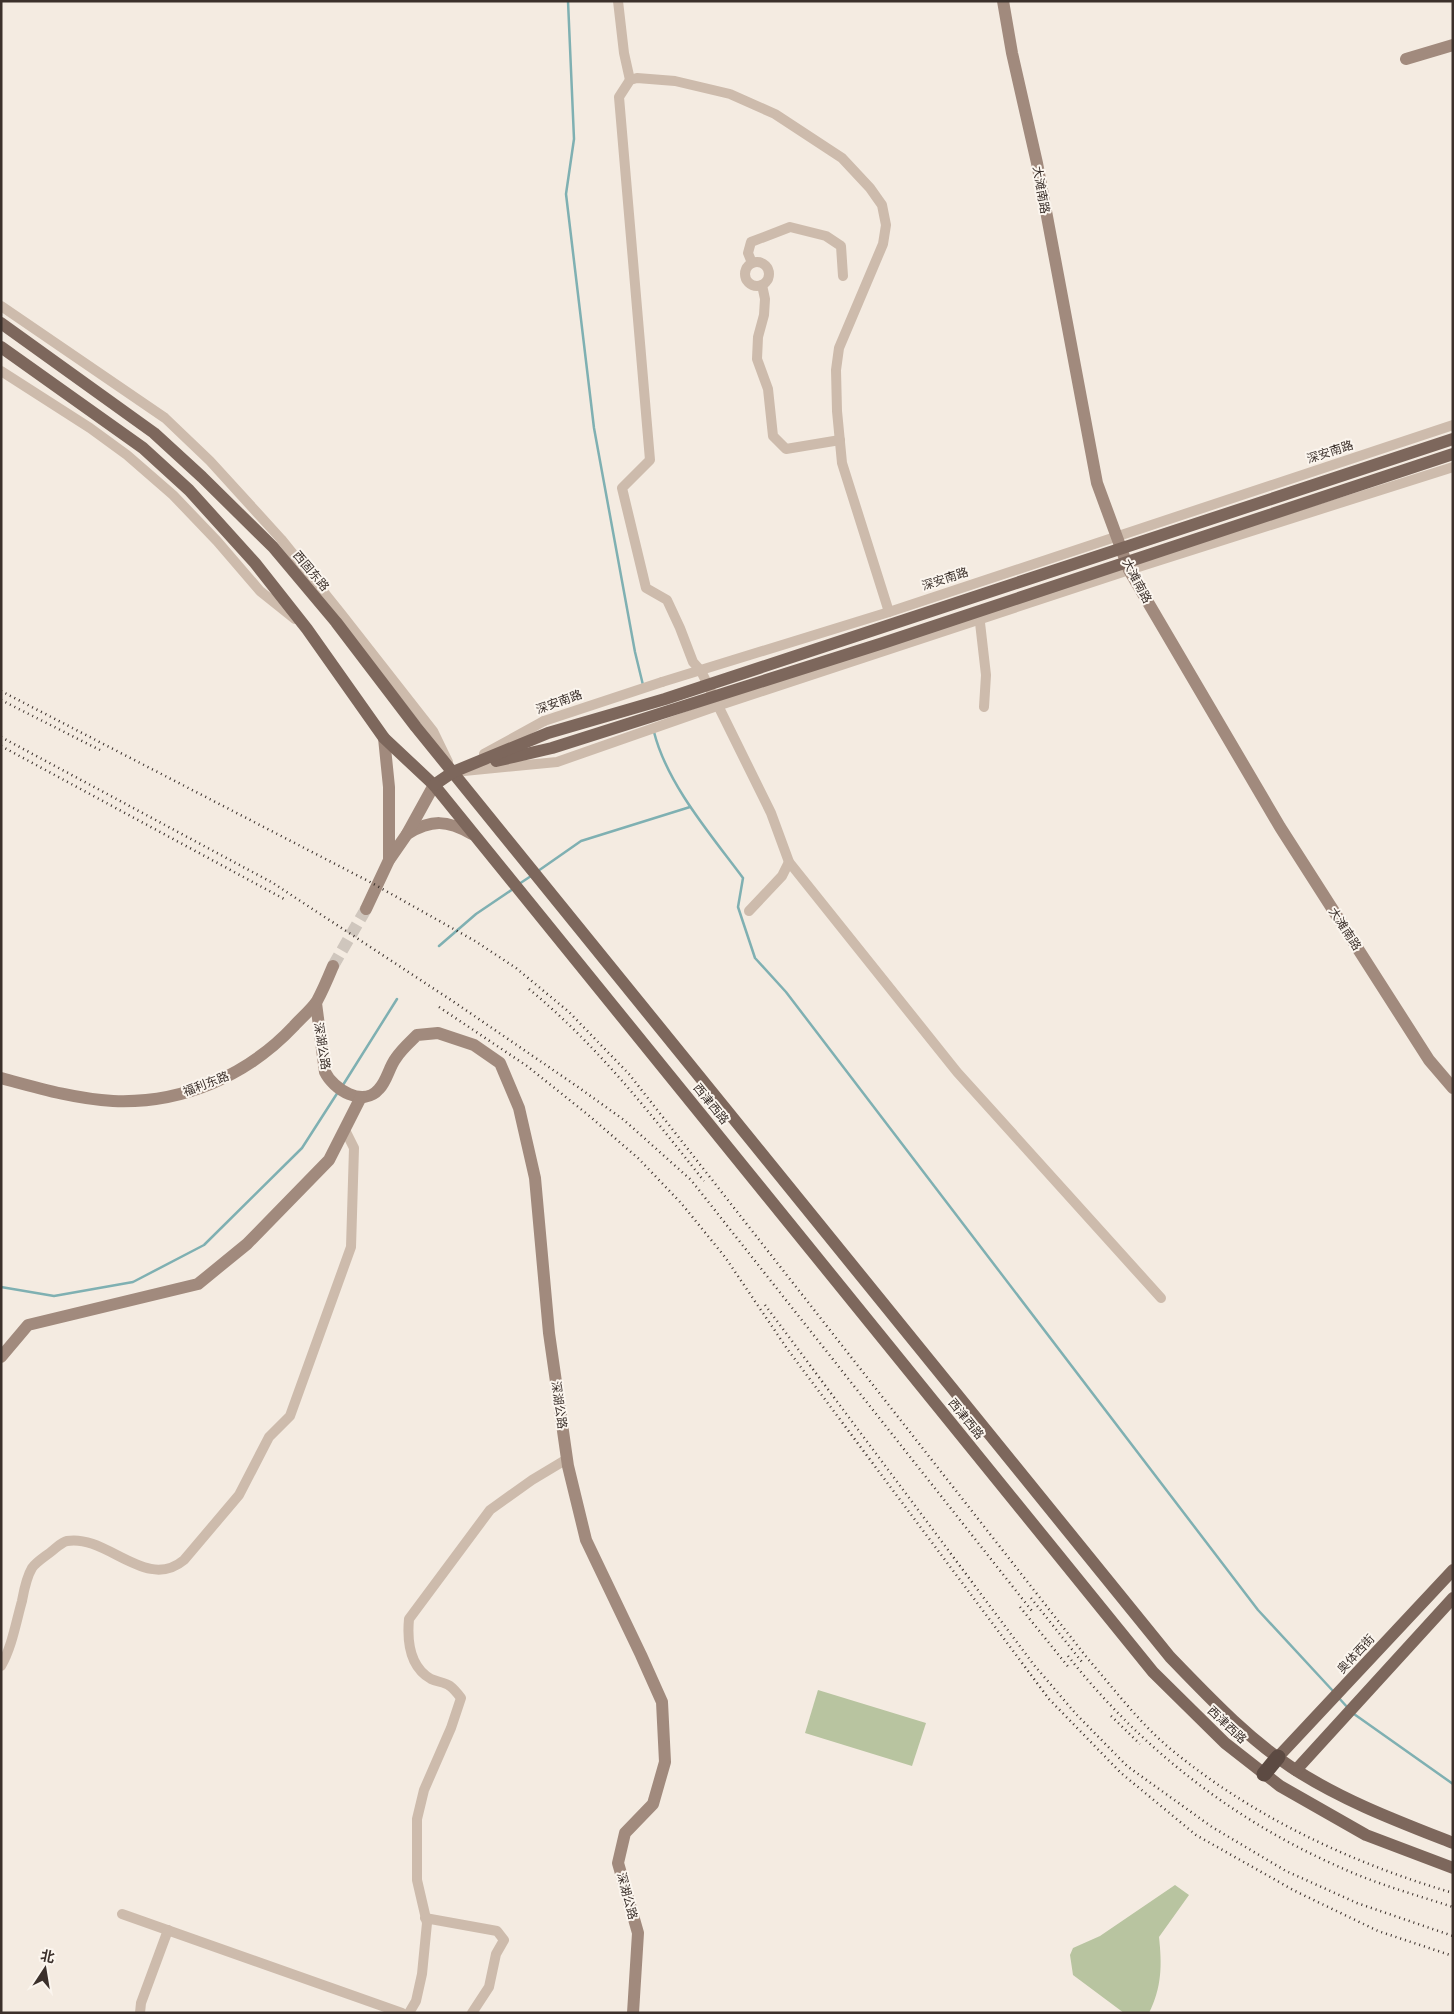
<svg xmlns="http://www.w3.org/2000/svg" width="1454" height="2014" font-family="Mulish,'Noto Sans SC',sans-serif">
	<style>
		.green { fill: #b8c4a0 }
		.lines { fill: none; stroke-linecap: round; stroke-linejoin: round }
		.stream { stroke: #7fb0b2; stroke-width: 2.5 }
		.secondary-tunnel { stroke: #cfc6bd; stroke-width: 12; stroke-dasharray: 12 6; stroke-linecap: butt }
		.street { stroke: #cdbbac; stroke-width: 10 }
		.secondary { stroke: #a18a7d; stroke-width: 12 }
		.primary { stroke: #7d675c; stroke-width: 12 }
		.highway { stroke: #5c4a42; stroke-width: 15 }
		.rail { stroke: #3b302b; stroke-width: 2.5; stroke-dasharray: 1 4; stroke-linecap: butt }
		.street-bridge { stroke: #cdbbac; stroke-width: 10 }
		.labels { text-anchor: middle; stroke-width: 4; stroke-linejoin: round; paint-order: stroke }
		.street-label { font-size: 12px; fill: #3b302b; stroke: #fbf5ee }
	</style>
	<rect width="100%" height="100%" fill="#f4ebe1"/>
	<g class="green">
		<polygon points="818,1690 926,1723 912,1766 805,1733"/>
		<path d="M1175,1885L1189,1895L1159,1937C1162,1965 1162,1987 1149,2013H1124L1073,1975L1070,1955L1073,1948L1100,1936Z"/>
	</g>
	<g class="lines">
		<g class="stream">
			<polyline points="568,1 574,139 566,194 594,428 635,652 643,685"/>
			<path d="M654,732C667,784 711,835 743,878L738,907L755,958L786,992L1258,1610L1333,1691"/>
			<polyline points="538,871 581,841 690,807"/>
			<polyline points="519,884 531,876"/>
			<polyline points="439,946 476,914 513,889"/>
			<polyline points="343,1085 397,999"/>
			<polyline points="1,1287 54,1296 133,1282 204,1245 302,1148 338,1092"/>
			<polyline points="1338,1697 1348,1708"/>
			<polyline points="1354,1714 1453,1784"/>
		</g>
		<polyline class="secondary-tunnel" points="333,966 366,909"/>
		<g class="street">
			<polyline points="618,1 624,53 630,80"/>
			<circle cx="757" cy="274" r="12"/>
			<polyline points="752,263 748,253 751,242 790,227 826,236 841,246 843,276"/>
			<polyline points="762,285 765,299 764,315 758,337 757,359 768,389 773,436 786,449 840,440"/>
			<polyline points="1,306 165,418 210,461 281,539 342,615 433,731 448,762"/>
			<polyline points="1,371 90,428 127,455 173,495 217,541 260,591 295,619"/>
			<polyline points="889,612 842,463 837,411 836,370 839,348 883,244 886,225 882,205 870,188 842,158 775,114 730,94 675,81 637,78 630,80 619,97 650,460 622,488 646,588 667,600 680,628 693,662 701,671 771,813 789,862 957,1072 1161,1298"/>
			<polyline points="979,614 986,675 984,707"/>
			<polyline points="662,682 889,612 1453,425"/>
			<polyline points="484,754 544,721"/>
			<polyline points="464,771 557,762 717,706 1129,570 1453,467"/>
			<polyline points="749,911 782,876 789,862"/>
			<path d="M1,1666C12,1647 16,1622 22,1601C24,1590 26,1578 32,1568C36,1562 46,1556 52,1551C57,1547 62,1542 67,1541C107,1534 146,1592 184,1560L239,1495L269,1437L290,1416L351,1247L354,1148L345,1130"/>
			<polyline points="122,1914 402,2013"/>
			<polyline points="425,1918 497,1931 504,1940 496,1954 489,1987 472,2013"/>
			<polyline points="140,2013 141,2003 168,1930"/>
			<path d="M409,2013L416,2001L422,1974L427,1923L417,1880V1819L424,1790L451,1728L461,1698C458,1694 454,1689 450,1686C445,1682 437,1682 431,1679C410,1667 407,1641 409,1619L490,1510L532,1480L567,1459"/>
		</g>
		<g class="secondary">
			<polyline points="1003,1 1012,53 1037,163 1097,483 1129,570 1280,827 1429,1060 1453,1088"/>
			<polyline points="1406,59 1453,45"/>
			<polyline points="384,738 389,787 389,860"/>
			<path d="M407,834C432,819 447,820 472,834"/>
			<polyline points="366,909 389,860 407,834 434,785"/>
			<path d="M316,1003L325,1072C333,1089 363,1108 379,1089C387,1081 389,1067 396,1058C401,1050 410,1042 417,1035L438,1033L474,1045L500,1063L519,1108L535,1178L549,1333L568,1466L586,1540L641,1655L662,1702L665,1762L653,1804L625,1833L618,1863L638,1933L633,2013"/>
			<path d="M1,1078C38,1088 75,1099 113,1101C182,1104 247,1076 294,1026C301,1018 311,1010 317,1001C323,990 328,978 333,966"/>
			<polyline points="1,1357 28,1325 198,1284 247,1244 329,1160 361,1097"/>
		</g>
		<g class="primary">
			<path d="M1,323L154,433L202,477L273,547L336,622L416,727L1170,1657C1208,1696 1245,1736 1291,1767C1341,1800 1397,1821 1453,1843"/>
			<polyline points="1,347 143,448 189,490 255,563 307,629 384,738 434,785 1153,1672 1225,1743 1280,1786 1366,1835 1453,1868"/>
			<polyline points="496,761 552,748 883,643 1453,454"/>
			<polyline points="434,785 453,772 548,733 665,699 1453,439"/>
			<polyline points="1278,1757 1453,1570"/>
			<polyline points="1296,1770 1453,1598"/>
		</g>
		<polyline class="highway" points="1264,1774 1278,1757"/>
		<g class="rail">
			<path d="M1,691L370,882L475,941L516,968L569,1012L629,1074L1088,1659C1115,1690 1141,1725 1173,1751C1255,1818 1352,1863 1453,1893"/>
			<polyline points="1,700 100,750"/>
			<polyline points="1,737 273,883 454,1002 578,1087 624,1120 691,1180 1032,1611"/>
			<polyline points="1,746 286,900"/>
			<path d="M529,989C598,1046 649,1112 704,1181"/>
			<polyline points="439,1007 527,1066 587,1114 638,1158 681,1203 725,1257 788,1350 1049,1699 1121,1773 1196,1835 1295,1891 1378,1931 1453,1956"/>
			<polyline points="765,1305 1034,1665 1076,1714 1127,1766 1212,1827 1286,1871 1357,1903 1453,1936"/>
			<polyline points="1031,1598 1082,1662"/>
			<polyline points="1020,1607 1070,1669"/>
			<path d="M1068,1656C1139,1746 1230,1818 1335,1865C1373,1883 1413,1894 1453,1907"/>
			<polyline points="1111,1716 1140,1744"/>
		</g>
		<polyline class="street-bridge" points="544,721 662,682"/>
	</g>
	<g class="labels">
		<g class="street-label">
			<text transform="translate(1041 190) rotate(80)" y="4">大滩南路</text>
			<text transform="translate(1330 452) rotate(-18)" y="4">深安南路</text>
			<text transform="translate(311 571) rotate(50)" y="4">西固东路</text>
			<text transform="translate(945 579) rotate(-18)" y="4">深安南路</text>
			<text transform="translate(1137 581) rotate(62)" y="4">大滩南路</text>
			<text transform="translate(559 702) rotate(-20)" y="4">深安南路</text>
			<text transform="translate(1345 929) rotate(57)" y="4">大滩南路</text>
			<text transform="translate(322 1046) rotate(81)" y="4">深湖公路</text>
			<text transform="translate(206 1084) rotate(-21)" y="4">福利东路</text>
			<text transform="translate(711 1104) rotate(51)" y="4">西津西路</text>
			<text transform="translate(559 1405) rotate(82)" y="4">深湖公路</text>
			<text transform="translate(966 1419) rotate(51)" y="4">西津西路</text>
			<text transform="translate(1356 1654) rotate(-47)" y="4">奥体西街</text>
			<text transform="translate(1227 1725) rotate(43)" y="4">西津西路</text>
			<text transform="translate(627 1896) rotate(75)" y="4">深湖公路</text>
		</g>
	</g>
	<rect width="1454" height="2014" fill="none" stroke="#3b302b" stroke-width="5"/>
	<g transform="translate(45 1969) rotate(12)" stroke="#fbf5ee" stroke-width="4" paint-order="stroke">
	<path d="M0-4L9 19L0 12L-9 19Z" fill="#3b302b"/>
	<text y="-8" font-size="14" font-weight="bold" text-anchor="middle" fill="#3b302b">北</text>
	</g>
</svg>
